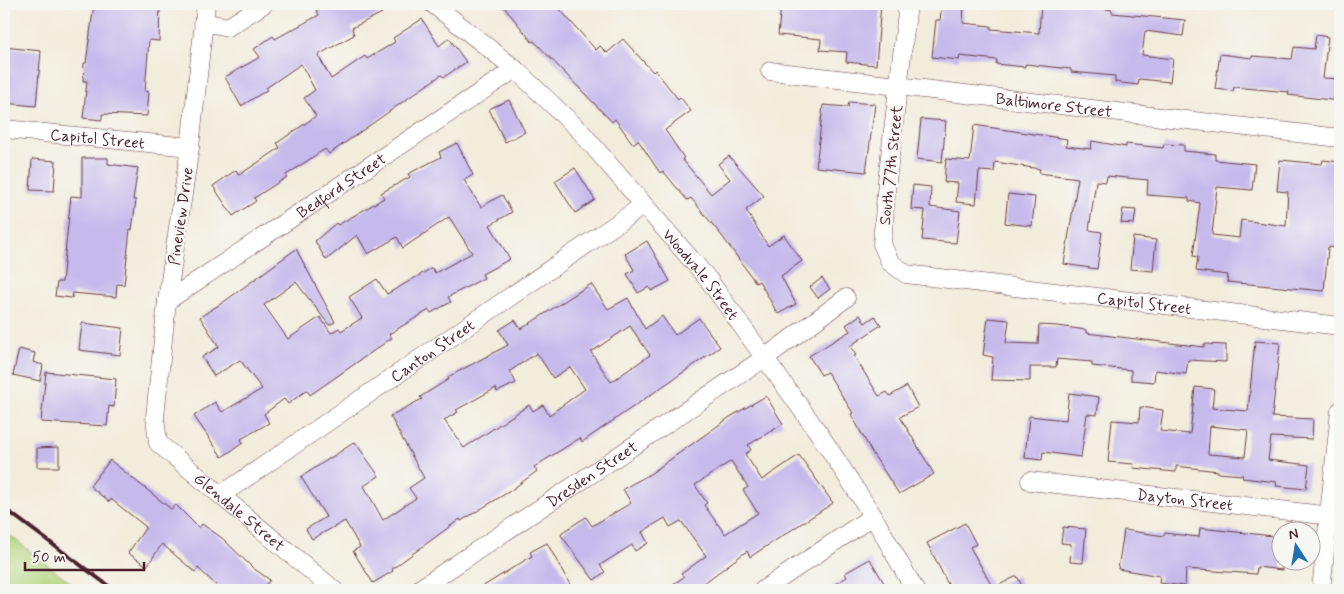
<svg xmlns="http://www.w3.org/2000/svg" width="1344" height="594" font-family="Mynerve,sans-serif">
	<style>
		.green { fill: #b2d67e; stroke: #7e7a54 }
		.building { fill: #c6b9ec; fill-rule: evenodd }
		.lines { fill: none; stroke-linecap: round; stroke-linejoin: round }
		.minor-casing { stroke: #633e45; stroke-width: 19 }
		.minor { stroke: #fff; stroke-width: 18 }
		.rail { stroke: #4a1f2b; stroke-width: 4 }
		.labels { text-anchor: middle; stroke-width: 5; stroke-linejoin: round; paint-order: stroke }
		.street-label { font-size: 16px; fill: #4a1f2b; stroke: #f6f6f2 }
	</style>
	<rect width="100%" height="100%" fill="#f6f6f2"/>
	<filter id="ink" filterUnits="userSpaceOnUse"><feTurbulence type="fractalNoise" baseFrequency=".02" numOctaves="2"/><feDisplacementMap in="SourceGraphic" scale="10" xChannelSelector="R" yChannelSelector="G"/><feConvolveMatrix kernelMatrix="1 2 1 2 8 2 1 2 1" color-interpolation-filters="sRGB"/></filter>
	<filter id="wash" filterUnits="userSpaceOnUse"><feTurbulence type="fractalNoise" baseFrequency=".0096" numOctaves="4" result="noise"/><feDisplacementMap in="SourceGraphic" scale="20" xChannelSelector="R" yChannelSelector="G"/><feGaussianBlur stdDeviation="1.12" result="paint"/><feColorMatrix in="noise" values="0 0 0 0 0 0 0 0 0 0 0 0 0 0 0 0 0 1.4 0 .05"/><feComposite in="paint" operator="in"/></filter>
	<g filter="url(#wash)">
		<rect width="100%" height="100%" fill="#f2ecdb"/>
		<polygon class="green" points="4,532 9,535 80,590 4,590"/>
		<g id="blocks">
			<g class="building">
				<polygon points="94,4 160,4 159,41 149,40 145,91 149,92 147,116 102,114 102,120 83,118 87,81 83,81 84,63 86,63"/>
				<polygon points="313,4 378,4 382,13 352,28 354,35 318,55 331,79 365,56 367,59 395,42 393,38 422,19 439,46 449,38 466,62 444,77 441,75 329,154 325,149 286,175 287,177 254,198 256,201 233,216 213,186 236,170 239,175 280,148 277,143 316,116 304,98 315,90 301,64 266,88 267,90 241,106 225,77 260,57 254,49 273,36 275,39 319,15"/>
				<polygon points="502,4 555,4 596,50 600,46 607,53 623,39 653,72 655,70 678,99 680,97 691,111 665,130 684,158 682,159 711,194 730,179 718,164 729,156 764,196 746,210 768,246 784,235 802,261 781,276 796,304 778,314 759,281 756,283 722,236 691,198 687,200 663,171 660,173 638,140 633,144 615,119 612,122 534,41 532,42"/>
				<polygon points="781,4 853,8 853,4 881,4 876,65 846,62 847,52 820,50 821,39 778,35"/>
				<polygon points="942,4 964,4 963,23 991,26 991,29 1039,33 1041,4 1074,4 1112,10 1112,13 1185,20 1183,36 1145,31 1142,55 1173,59 1170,82 1139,79 1138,85 1115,82 1115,76 1071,72 1071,69 1025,64 1025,67 996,64 997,60 960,56 959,60 932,57 936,20 940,20"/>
				<polygon points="1316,35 1328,37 1323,78 1340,79 1340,101 1288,95 1289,92 1234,87 1233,91 1215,89 1220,54 1252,58 1252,56 1292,59 1294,47 1314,49"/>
				<polygon points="4,47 41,51 36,106 4,103"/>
				<polygon points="509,100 525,132 505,142 489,109"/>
				<polygon points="849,102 875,104 866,172 816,167 823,105 848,107"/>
				<polygon points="921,119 946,121 942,162 917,159"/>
				<polygon points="974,125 1067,139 1066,146 1091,149 1092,141 1126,147 1126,144 1163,148 1164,144 1184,145 1184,151 1215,154 1215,160 1255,164 1252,190 1217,187 1212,235 1239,238 1241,220 1286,226 1288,192 1277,191 1280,160 1322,164 1323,160 1340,162 1340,193 1336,232 1340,233 1338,248 1328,247 1324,291 1227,282 1228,275 1196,271 1198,257 1193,256 1200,203 1189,201 1189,198 1147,195 1148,180 1107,176 1106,182 1096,181 1089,230 1102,232 1097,269 1064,264 1078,178 1039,173 1040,169 995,162 994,172 979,171 976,204 956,202 958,183 944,182 946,159 970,161"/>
				<polygon points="457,143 473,175 464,180 481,207 502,195 512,212 490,225 510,259 482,274 484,278 448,297 451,302 431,313 429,310 389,334 392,338 310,395 307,390 288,404 284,399 264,414 269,423 241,439 243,443 222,457 194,416 215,402 222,412 262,389 240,360 214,376 202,357 219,347 200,317 225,301 296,249 335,322 329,325 296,282 264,305 288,339 320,317 331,333 339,328 341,331 362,318 349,297 377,279 387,294 432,268 435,273 472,253 449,217 403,248 397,237 368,254 357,235 326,260 315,241 336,223 338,225 384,198 381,193 410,177 408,174 441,157 439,152"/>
				<polygon points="82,158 108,158 108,164 138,168 133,200 136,200 132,230 130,229 124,285 117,284 116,297 73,293 72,298 55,296 57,282 62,282 71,196 82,197"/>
				<polygon points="32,159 56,161 54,191 30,190"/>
				<polygon points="575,168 595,200 575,213 555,181"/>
				<polygon points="913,185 931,187 930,207 960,211 956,243 922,240 925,210 911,209"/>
				<polygon points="1008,194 1035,197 1032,226 1005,223"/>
				<polygon points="1123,209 1136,210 1134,224 1121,223"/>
				<polygon points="1133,237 1156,240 1153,271 1130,269"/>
				<polygon points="647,241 670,281 651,291 649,287 638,293 627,274 634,270 625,254"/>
				<polygon points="822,278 830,289 818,298 810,287"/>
				<path d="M591,284L608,309L628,298L645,329L662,316L675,335L699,318L720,347L582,442L580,438L534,467L537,471L510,491L461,521L460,519L392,569L393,571L373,583L353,551L360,547L345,521L312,539L306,529L326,517L301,477L355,442L379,476L364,486L383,520L416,498L409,488L424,478L390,416L422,399L420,397L449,379L448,377L508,345L499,330L515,320L521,329ZM630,326L650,355L611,382L591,352ZM537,353L553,378L570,367L585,389L549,415L543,405L533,411L529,405L464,448L444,420L458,412L456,410L496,388L497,392L516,383L510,371Z"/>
				<polygon points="860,315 865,323 875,316 881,325 850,346 856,355 854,356 879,396 887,392 890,396 907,386 918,407 900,417 934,474 899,494 871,451 851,414 853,413 827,372 821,375 809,356 850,331 846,325"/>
				<polygon points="988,318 1009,320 1006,343 1038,344 1039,325 1058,326 1086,330 1086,333 1204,347 1204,344 1226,345 1226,362 1188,360 1186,374 1155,370 1154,382 1131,380 1131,370 1092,366 1092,362 1057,359 1056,367 1030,367 1030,381 991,380 993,357 983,355"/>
				<polygon points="82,323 123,328 120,355 79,350"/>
				<path d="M1255,341L1280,343L1272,417L1313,419L1312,439L1271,437L1268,460L1309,465L1306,489L1276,486L1277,482L1242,478L1243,475L1218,473V471L1176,466V472L1133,468L1134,464L1108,462L1112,420L1139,422L1140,407L1163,410L1160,431L1190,434L1195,387L1214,389L1212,408L1248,411ZM1210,426L1248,430L1245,457L1208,454Z"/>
				<polygon points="19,349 35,353 33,362 43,365 40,381 13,375"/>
				<polygon points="46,372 116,379 114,407 109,406 107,426 41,422"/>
				<polygon points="1069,393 1099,397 1097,415 1087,414 1081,457 1043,452 1042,460 1025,458 1029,416 1066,420"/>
				<path d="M766,396L783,424L748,445L751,450L745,454L762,480L799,455L833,503L750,557L747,551L704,583L709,590H664L684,577L681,574L706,556L681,521L670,527L665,518L642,532L648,543L635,551L632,545L600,565L605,572L594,580L561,535L564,531L586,517L592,526L631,503L623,489L650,474L730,417ZM731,461L748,487L743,490L758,513L725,534L704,505L707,503L695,485Z"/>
				<polygon points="59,447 59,467 37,467 37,448"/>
				<polygon points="110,460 171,509 176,505 199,528 202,524 222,538 253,568 270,580 262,590 221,590 198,568 195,572 162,544 147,566 128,553 146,527 111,499 109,502 90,486"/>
				<polygon points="965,523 976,544 970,547 993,588 1017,576 1024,590 951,590 927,543"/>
				<polygon points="1063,527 1086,529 1083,563 1070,562 1071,544 1061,543"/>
				<polygon points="1200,528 1282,537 1282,570 1257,567 1256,574 1186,569 1185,586 1159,583 1160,576 1118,569 1124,530 1164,536 1164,533 1199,537"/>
				<polygon points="547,543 573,590 477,590 532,556 530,552"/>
				<polygon points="870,559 888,590 825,590 847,577 845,573"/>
			</g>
		</g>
	</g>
	<g filter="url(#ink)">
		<use href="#blocks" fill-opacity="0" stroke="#633e45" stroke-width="1"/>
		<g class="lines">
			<defs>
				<g id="minor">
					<path id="s1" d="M206,4L190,147L167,301L155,417L158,443L334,590"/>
					<path id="s2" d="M433,4L515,69L581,132L708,279L818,432L873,516L915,590"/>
					<path id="s3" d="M908,4L887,181L882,244L890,262L906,274L1340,326"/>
					<polyline points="203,22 228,27 264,4"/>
					<path id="s4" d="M770,71L1340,138"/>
					<path id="s5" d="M4,129L190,147"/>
					<path id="s6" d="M167,301L515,69"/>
					<path id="s7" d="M1030,481L1340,517"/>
					<path id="s8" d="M221,495L644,205"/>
					<path id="s9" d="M418,590L766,357L846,298"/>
					<polyline points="763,590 873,516"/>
					<polyline points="1321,590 1340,411"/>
				</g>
			</defs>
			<use href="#minor" class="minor-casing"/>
			<use href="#minor" class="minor"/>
			<polyline class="rail" points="4,508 114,590"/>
		</g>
	</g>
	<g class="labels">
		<g class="street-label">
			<text dy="6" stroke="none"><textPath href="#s4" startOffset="286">Baltimore Street</textPath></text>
			<text dy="6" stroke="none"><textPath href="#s5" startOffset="94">Capitol Street</textPath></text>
			<text transform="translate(890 165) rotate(-84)" y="6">South 77th Street</text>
			<text dy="6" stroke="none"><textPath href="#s6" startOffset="209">Bedford Street</textPath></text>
			<text transform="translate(180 216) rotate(-82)" y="6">Pineview Drive</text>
			<text dy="6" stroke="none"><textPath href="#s2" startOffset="382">Woodvale Street</textPath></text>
			<text dy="6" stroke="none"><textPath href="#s3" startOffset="521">Capitol Street</textPath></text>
			<text dy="6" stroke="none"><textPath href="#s8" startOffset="256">Canton Street</textPath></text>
			<text dy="6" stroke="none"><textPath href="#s9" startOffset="209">Dresden Street</textPath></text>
			<text dy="6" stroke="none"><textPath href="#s7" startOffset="156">Dayton Street</textPath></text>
			<text dy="6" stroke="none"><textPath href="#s1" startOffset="549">Glendale Street</textPath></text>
		</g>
	</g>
	<rect width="1344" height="594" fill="none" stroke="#f6f6f2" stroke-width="20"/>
	<g transform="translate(1296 546) rotate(348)"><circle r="24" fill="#f6f6f2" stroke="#b1a0a2"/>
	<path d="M0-4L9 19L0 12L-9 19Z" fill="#1f6fb2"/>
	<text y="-8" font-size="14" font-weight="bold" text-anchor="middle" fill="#4a1f2b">N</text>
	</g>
	<path d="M25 562v8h119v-8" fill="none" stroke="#4a1f2b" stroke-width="2.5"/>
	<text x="32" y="562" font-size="15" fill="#4a1f2b" stroke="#f6f6f2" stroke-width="4" paint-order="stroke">50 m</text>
</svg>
